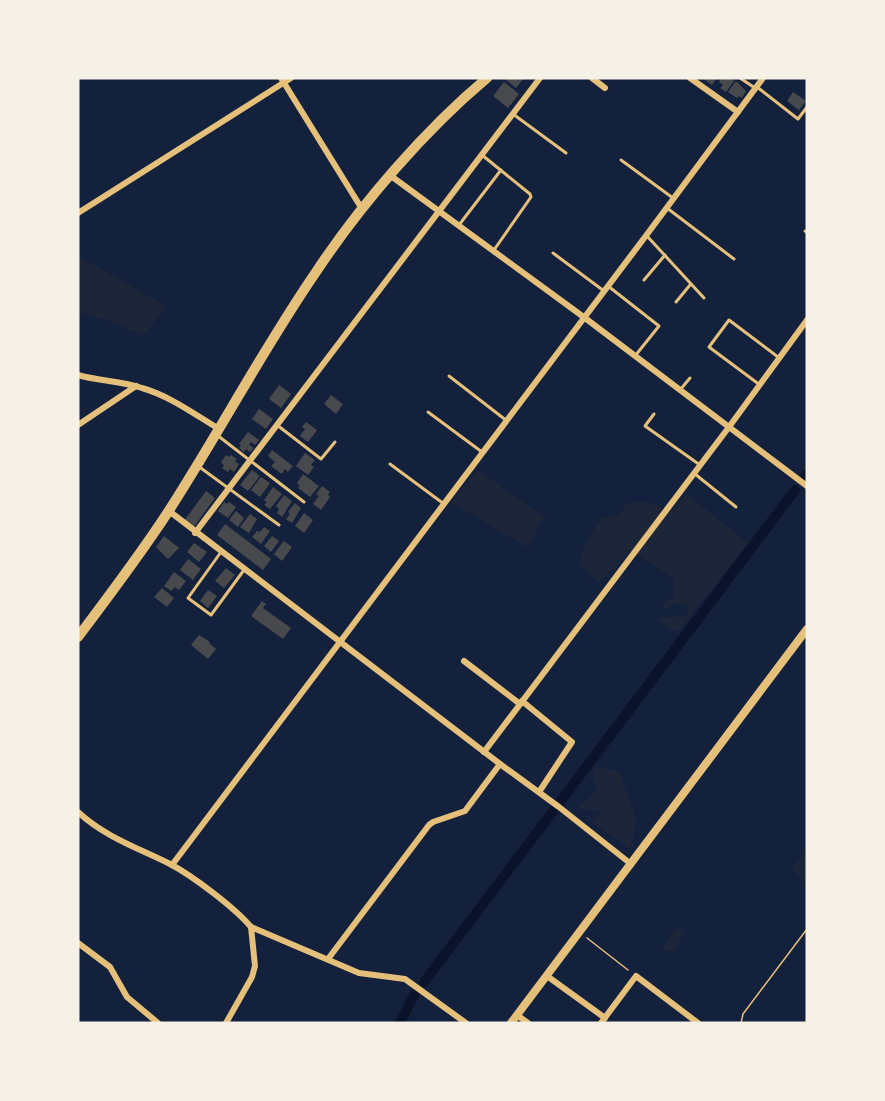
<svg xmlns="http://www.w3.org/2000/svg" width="885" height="1101" font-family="'Space Grotesk',sans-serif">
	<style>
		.green { fill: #1d2539 }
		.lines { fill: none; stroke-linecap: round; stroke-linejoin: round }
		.canal { stroke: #0b132b; stroke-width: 10 }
		.building { fill: #48494c }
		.path { stroke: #e5c07b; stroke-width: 1.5 }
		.service { stroke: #e5c07b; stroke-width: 3 }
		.minor { stroke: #e5c07b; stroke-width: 6 }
		.tertiary { stroke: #e5c07b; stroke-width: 8 }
		.primary { stroke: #e5c07b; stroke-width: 10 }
	</style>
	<rect width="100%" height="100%" fill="#14213d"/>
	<g class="green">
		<polygon points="78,256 167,306 144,335 85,312 78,316"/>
		<polygon points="478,470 545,517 527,547 451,502"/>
		<polygon points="686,494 748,543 678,632 656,620 664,617 688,616 687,605 672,604 669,608 665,608 662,602 674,598 674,579 632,551 598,583 580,564 584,545 601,519 619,514 629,502 654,503 669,513"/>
		<polygon points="592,766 619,772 637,820 630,848 592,823 602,810 576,809 597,791"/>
		<polygon points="807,850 807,884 792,869"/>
		<polygon points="676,929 685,930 674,952 661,950"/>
	</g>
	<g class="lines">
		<g class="canal">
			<polyline points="805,477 807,474"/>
			<polyline points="560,802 795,490"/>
			<polyline points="424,982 554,810"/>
			<polyline points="400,1023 415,993"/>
		</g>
	</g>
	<g class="building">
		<polygon points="504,78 524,78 516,88"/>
		<polygon points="702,78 717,78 712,85"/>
		<polygon points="721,78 731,78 734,81 726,92 720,88 723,85 719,82"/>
		<polygon points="736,81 746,91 742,98 739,96 737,98 728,92"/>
		<polygon points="504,82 519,94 508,108 493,96"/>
		<polygon points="793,92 806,101 799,110 787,101"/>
		<polygon points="279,385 291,394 281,408 269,399"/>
		<polygon points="331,395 343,404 336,414 324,404"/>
		<polygon points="259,409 273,419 266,429 252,419"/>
		<polygon points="306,422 317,430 308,442 300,436 305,429 302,427"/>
		<polygon points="248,432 259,440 255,445 251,442 249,445 254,448 250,452 246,449 244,452 239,448 241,445 239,444"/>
		<polygon points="272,450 293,466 288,472 285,469 282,474 271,466 275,462 268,456"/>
		<polygon points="305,453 315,460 311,465 314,467 308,475 296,466"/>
		<polygon points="226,455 229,457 231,455 237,459 235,462 239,464 234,472 230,469 228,472 222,468 224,465 221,462"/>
		<polygon points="252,470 260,476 248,491 240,485"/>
		<polygon points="303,474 319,486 310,497 298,488 300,486 297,483"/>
		<polygon points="261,477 270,483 260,497 251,490"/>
		<polygon points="322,486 330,492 328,495 330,497 321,510 313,504 319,496 316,494"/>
		<polygon points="273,487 282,494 270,509 264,505 267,502 264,500"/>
		<polygon points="206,491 215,498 193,528 184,521"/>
		<polygon points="284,495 292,501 282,517 277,513 279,509 276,506"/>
		<polygon points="224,502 227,504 229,502 236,507 228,518 218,511"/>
		<polygon points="295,503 301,508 292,523 286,519 290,514 288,512"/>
		<polygon points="236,511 244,518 238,527 229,520"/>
		<polygon points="304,513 313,520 304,533 295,526"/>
		<polygon points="250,514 257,519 249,533 240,527"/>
		<polygon points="225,524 271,559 263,570 217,535"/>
		<polygon points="264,527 270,531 261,544 252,537 257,531 260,532"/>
		<polygon points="164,536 179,548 168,559 156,547"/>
		<polygon points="272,536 279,541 271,552 264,546"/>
		<polygon points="284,541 292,547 282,561 274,554"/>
		<polygon points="194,543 207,552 199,562 187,552"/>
		<polygon points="188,559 201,569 193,580 180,570"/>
		<polygon points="226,568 235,575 224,588 215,581"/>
		<polygon points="174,572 186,581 179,590 175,587 171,591 164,586"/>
		<polygon points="162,588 174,598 167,607 154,597"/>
		<polygon points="208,590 217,596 208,608 200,601"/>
		<polygon points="262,601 266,604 263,608 291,628 283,639 251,616"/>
		<polygon points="199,635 210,642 209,643 216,649 208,659 191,645"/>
	</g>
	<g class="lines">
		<g class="path">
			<polyline points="587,938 628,970"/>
			<polyline points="741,1023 743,1014 807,929"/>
		</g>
		<g class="service">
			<polyline points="740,78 755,88"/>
			<polyline points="757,87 798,119 807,107"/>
			<polyline points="513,114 566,153"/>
			<polyline points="482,155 530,194 531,197 494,250"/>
			<polyline points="621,160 673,198"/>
			<polyline points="667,208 734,259"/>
			<polyline points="459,225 501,170"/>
			<polyline points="805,231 807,233"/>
			<polyline points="647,236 704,298"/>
			<polyline points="553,253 604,291"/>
			<polyline points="644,280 665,255"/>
			<polyline points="608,286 659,326 635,356"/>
			<polyline points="676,302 690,285"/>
			<polyline points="449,376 507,421"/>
			<polyline points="760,385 709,347 729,320 778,357"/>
			<polyline points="680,390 690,378"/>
			<polyline points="428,412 482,452"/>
			<polyline points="654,414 645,426 700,465"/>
			<polyline points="277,425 321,459 335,442"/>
			<polyline points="217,435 304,502"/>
			<polyline points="390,464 444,504"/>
			<polyline points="198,466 279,525"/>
			<polyline points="695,474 736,507"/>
			<polyline points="221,552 188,598 211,615 244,570"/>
		</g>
		<g class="minor">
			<polyline points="281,78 362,209"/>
			<polyline points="592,78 605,88"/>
			<polyline points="690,78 738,112"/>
			<polyline points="391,176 585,318 807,486"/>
			<polyline points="78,213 291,78"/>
			<path d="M78,375C99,381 121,381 142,388C170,396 194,414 219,429"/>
			<polyline points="78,425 136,386"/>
			<polyline points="169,511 500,764 559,807 631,864"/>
			<polyline points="195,533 540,78"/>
			<polyline points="464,661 520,704"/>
			<polyline points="522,701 572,742 539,792"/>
			<polyline points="484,752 729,427 807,320"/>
			<path d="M78,812C105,837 138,848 170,864C193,876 235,908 251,927L255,966L252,977L226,1023"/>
			<polyline points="172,865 648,233 763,78"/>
			<polyline points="251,927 359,973 405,979 466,1023"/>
			<polyline points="78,943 110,967 127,997 158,1023"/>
			<polyline points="328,959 429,825 433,822 465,811 500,764"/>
			<polyline points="547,976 605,1018"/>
			<polyline points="517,1015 528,1023"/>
			<polyline points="601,1023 636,976 698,1023"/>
		</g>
		<polyline class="tertiary" points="511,1023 807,629"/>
		<path class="primary" d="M78,637C109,596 140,555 168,512C219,433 263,349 316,272C361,204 425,130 487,78"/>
	</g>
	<rect width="885" height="1101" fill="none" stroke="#f6f1e7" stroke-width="159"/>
</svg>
